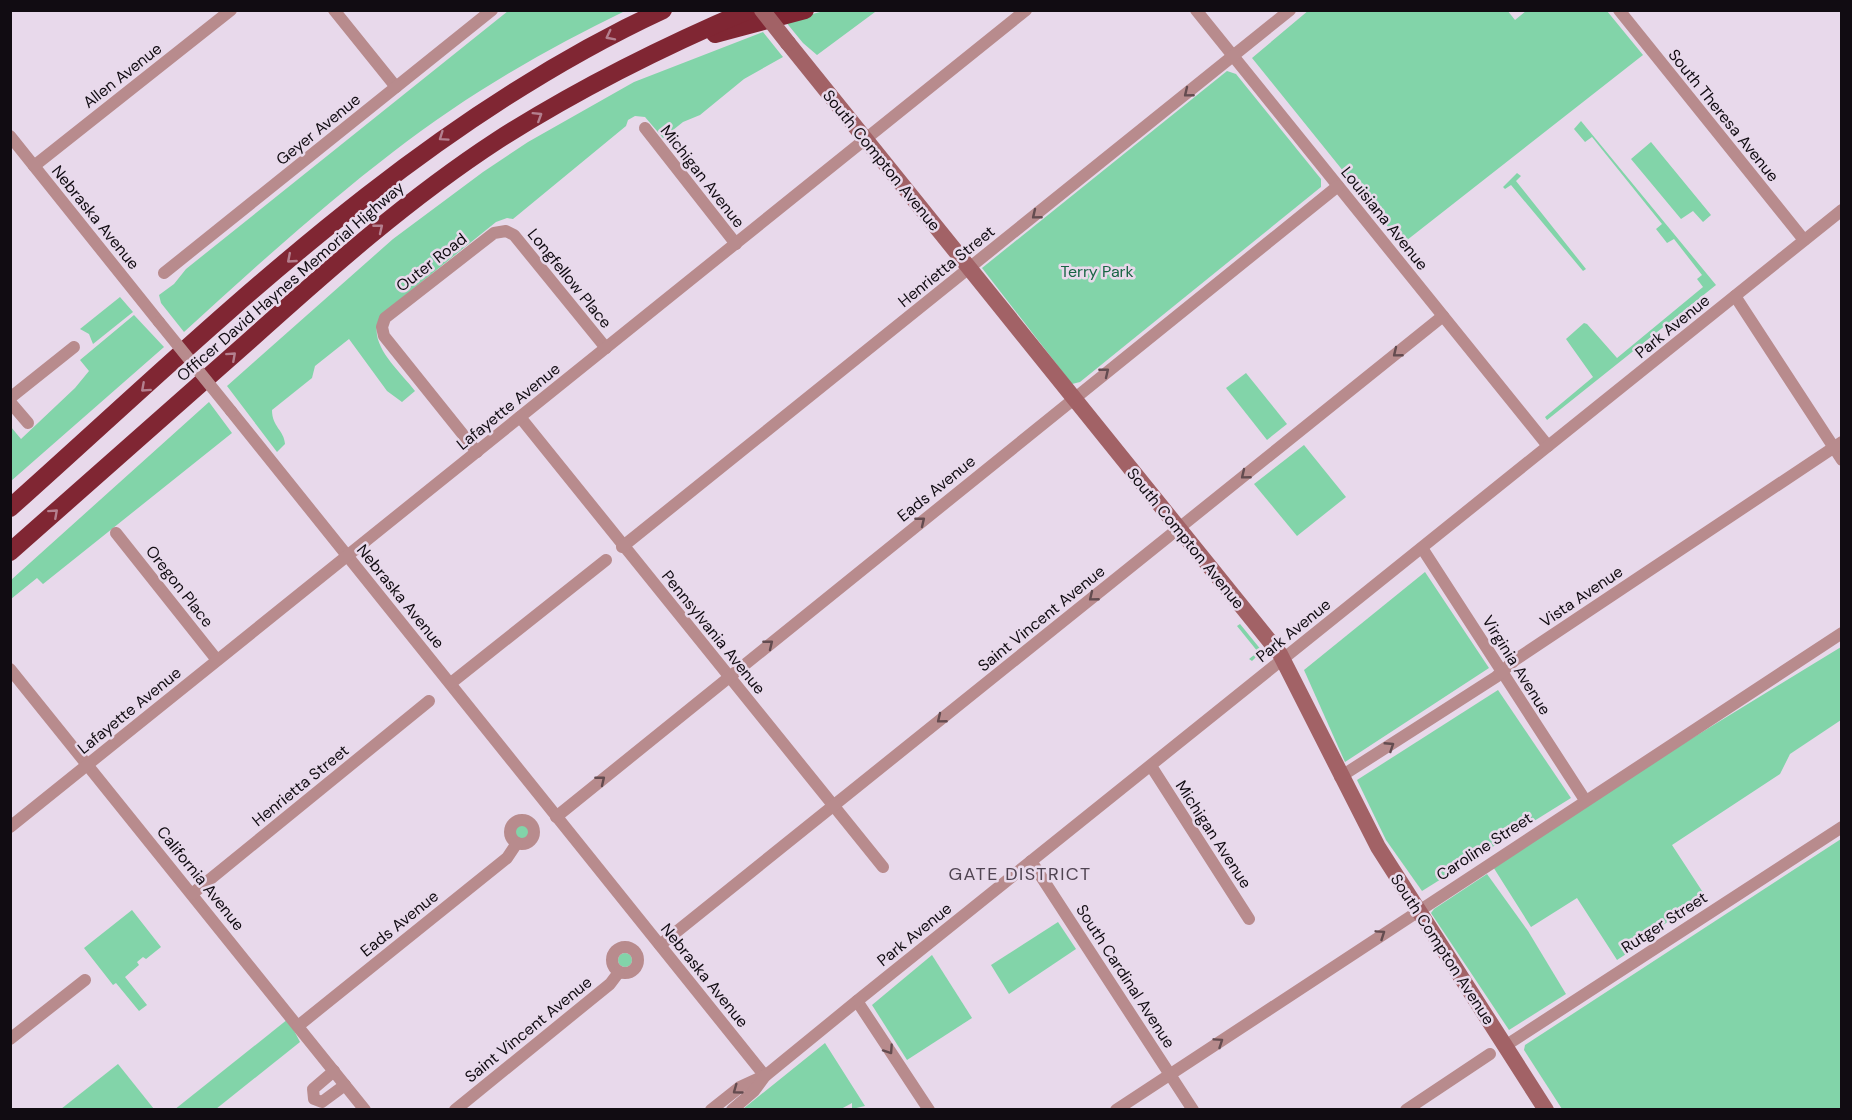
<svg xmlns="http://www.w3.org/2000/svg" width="1852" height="1120" font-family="'DM Sans',sans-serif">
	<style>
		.green { fill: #82d4a9 }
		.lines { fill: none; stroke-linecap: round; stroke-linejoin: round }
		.minor { stroke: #b88b8d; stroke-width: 12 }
		.secondary { stroke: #a26266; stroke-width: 16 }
		.motorway { stroke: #802633; stroke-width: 18 }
		.minor-bridge { stroke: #b88b8d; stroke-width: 12 }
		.secondary-bridge { stroke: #a26266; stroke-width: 16 }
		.oneway { stroke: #b4808f }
		.oneway2 { stroke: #644c50 }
		.labels { text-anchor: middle; stroke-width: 5; stroke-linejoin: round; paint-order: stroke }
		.street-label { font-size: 16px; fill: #110c12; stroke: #e8d9eb }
		.park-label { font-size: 16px; fill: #176443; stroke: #e8d9eb }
		.neighbourhood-label { font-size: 18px; letter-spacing: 1.5px; fill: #504452; stroke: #e8d9eb }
	</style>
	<rect width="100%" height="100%" fill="#e8d9eb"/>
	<g class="green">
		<polygon points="1309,10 1507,10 1515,20 1526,11 1607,11 1643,55 1402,244 1252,58"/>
		<path d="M508,11H625C544,50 465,96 393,152C320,208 252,270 184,332L161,303L159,295L174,284L186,269Z"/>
		<polygon points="824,11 882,11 875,12 817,55 803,43 785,21"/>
		<path d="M763,32L783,57L744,79L700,115L683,122L663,138L645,117L635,116L628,120L626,126L513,219L507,218L496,222L382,314C363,341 399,370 415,391L402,402L387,391L349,339L315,366L312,378L272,410C272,427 284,430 285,444L277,452L227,386L393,239L483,172L528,142L634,82Z"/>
		<polygon points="1227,71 1236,74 1321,179 1321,187 1080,382 1072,384 982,268"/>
		<polygon points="1581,121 1716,285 1547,420 1545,417 1593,377 1566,339 1584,323 1587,324 1617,358 1703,287 1697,279 1702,275 1674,239 1667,243 1656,229 1662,224 1592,137 1585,142 1574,129"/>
		<polygon points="1651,142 1711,215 1703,222 1693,211 1681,219 1631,159"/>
		<polygon points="1517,173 1521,176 1516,181 1586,269 1583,271 1511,185 1505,189 1503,187"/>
		<polygon points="120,297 133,312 93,344 89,334 80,329"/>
		<polygon points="134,315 164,347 11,481 11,427 21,439 75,388 89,371 80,360"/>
		<polygon points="1246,373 1287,424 1267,440 1226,388"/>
		<polygon points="209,402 232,433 43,584 37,578 11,599 11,580"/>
		<polygon points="1304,445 1346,497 1297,536 1254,484"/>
		<polygon points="1425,572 1489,668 1345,762 1304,670"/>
		<polygon points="1240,624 1262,651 1252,661 1249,659 1258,652 1237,626"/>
		<polygon points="1841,647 1841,720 1790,754 1780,774 1672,845 1706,897 1660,927 1658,933 1617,960 1577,898 1531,927 1490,862"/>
		<polygon points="1498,690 1571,798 1422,891 1386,840 1357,780"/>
		<circle cx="522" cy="832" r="7"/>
		<polygon points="1841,839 1841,1109 1562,1109 1524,1050 1525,1045"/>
		<polygon points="1487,874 1528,931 1566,994 1509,1030 1431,913 1434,909"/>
		<polygon points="132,910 161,947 146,959 143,957 137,962 139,965 125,977 147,1005 139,1011 116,983 113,985 84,948"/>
		<polygon points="1058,922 1076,949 1009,994 991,965"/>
		<circle cx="625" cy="960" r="7"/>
		<polygon points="932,955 972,1018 907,1060 872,1005"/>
		<polygon points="288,1019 300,1042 216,1109 174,1110"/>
		<polygon points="825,1043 865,1106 852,1109 852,1103 841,1109 743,1109"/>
		<polygon points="118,1064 154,1109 61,1109"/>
	</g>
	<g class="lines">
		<g class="minor">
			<polyline points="334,10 396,87"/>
			<polyline points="1196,10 1548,446"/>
			<polyline points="1619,10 1804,240"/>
			<polyline points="645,128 736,244"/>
			<polyline points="10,136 159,322"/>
			<polyline points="34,166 231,10"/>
			<polyline points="164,273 492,10"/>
			<polyline points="1735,296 1842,460"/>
			<polyline points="10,398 74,347"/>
			<polyline points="10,402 28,423"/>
			<polyline points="231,411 765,1076"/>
			<polyline points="520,417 883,867"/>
			<polyline points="477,452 384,336 382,327 385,318 494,233 506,231 514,235 606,348"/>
			<polyline points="116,533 217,660"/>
			<polyline points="622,547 1290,10"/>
			<polyline points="1422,548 1585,800"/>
			<polyline points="10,669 365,1110"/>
			<polyline points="451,683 606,560"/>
			<polyline points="1151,766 1249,919"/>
			<polyline points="1340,777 1496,677 1515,660 1842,442"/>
			<polyline points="556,817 1338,186"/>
			<circle cx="522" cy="832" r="12"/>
			<polyline points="10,827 1026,10"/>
			<polyline points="1031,861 1193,1110"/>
			<polyline points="192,894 429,701"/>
			<polyline points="660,945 1443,316"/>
			<circle cx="625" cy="960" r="13"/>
			<polyline points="857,1001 929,1110"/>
			<polyline points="298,1026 507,858 517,843"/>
			<polyline points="10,1039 85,980"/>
			<polyline points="1505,1046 1842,827"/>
			<polyline points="334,1071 313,1089 314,1099 322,1102 345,1085"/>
			<polyline points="455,1110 610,984 619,972"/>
			<polyline points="711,1110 740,1087 764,1076"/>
			<polyline points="732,1110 754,1091 765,1076 857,1001 1842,210"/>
			<polyline points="1116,1110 1842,633"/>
			<polyline points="1406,1110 1490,1054"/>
		</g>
		<polyline class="secondary" points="788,43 1280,654 1378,847 1546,1110"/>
		<g class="motorway">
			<polyline points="715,34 805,10"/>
			<path d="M10,508C215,325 411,127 663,10"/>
			<path d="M10,552C90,482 170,411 250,340C329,269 409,198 498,140C578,89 662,47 749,10"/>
		</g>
		<polyline class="minor-bridge" points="159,322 231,411"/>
		<polyline class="secondary-bridge" points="762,10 788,43"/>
	</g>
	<defs><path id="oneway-chevron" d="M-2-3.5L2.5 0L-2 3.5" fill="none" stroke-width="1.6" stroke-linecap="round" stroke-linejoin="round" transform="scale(1.5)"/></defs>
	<g class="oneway">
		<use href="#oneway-chevron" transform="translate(610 36) rotate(153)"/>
		<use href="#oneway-chevron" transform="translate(538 116) rotate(-32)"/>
		<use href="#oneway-chevron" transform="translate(443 137) rotate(145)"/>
		<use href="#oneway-chevron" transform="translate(379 228) rotate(-39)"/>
		<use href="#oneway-chevron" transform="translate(291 259) rotate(139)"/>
		<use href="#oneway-chevron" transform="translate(232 356) rotate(-42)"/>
		<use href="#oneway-chevron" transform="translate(145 388) rotate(138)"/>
		<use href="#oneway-chevron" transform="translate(54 513) rotate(-42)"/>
	</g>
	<g class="oneway2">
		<use href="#oneway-chevron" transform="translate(1188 93) rotate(141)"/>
		<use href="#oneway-chevron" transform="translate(1036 215) rotate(141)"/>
		<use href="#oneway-chevron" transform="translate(1397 353) rotate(141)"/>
		<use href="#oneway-chevron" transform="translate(1105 372) rotate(-39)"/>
		<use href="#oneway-chevron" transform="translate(1245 475) rotate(141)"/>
		<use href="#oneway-chevron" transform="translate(921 521) rotate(-39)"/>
		<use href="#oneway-chevron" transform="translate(1093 597) rotate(141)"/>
		<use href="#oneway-chevron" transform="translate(769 644) rotate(-39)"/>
		<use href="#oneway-chevron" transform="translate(941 719) rotate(141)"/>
		<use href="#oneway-chevron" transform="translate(1390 746) rotate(-33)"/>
		<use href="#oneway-chevron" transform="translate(601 780) rotate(-39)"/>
		<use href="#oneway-chevron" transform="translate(1381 934) rotate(-34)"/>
		<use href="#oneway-chevron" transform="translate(1219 1042) rotate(-34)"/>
		<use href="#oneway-chevron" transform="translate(889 1050) rotate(56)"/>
		<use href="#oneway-chevron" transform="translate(737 1090) rotate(144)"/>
	</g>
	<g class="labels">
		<g class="street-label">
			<text transform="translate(122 75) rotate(-38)" y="6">Allen Avenue</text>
			<text transform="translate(1724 115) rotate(51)" y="6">South Theresa Avenue</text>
			<text transform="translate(318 129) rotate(-39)" y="6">Geyer Avenue</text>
			<text transform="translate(882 160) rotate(51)" y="6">South Compton Avenue</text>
			<text transform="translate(703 176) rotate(52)" y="6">Michigan Avenue</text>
			<text transform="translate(96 217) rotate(51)" y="6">Nebraska Avenue</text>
			<text transform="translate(1385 218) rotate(51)" y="6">Louisiana Avenue</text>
			<text transform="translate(431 262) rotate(-38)" y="6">Outer Road</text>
			<text transform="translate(946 266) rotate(-39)" y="6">Henrietta Street</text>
			<text transform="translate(570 278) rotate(51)" y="6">Longfellow Place</text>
			<text transform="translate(290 281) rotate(-41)" y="6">Officer David Haynes Memorial Highway</text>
			<text transform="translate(1672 326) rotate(-39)" y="6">Park Avenue</text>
			<text transform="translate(508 406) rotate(-39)" y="6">Lafayette Avenue</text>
			<text transform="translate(936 488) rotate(-39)" y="6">Eads Avenue</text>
			<text transform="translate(1186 538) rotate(51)" y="6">South Compton Avenue</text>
			<text transform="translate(180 586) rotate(52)" y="6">Oregon Place</text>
			<text transform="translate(401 596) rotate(51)" y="6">Nebraska Avenue</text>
			<text transform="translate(1581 596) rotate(-34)" y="6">Vista Avenue</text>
			<text transform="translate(1041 618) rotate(-39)" y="6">Saint Vincent Avenue</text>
			<text transform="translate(1293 630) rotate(-39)" y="6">Park Avenue</text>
			<text transform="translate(714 632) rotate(51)" y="6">Pennsylvania Avenue</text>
			<text transform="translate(1517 665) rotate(58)" y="6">Virginia Avenue</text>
			<text transform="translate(129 710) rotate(-39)" y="6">Lafayette Avenue</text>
			<text transform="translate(300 785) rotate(-39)" y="6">Henrietta Street</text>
			<text transform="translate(1214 834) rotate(57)" y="6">Michigan Avenue</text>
			<text transform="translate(1484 846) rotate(-33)" y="6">Caroline Street</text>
			<text transform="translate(201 878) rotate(51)" y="6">California Avenue</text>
			<text transform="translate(1664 922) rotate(-33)" y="6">Rutger Street</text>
			<text transform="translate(399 923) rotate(-39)" y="6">Eads Avenue</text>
			<text transform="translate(914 934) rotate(-39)" y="6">Park Avenue</text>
			<text transform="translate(1443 949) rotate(57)" y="6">South Compton Avenue</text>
			<text transform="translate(705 975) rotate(51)" y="6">Nebraska Avenue</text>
			<text transform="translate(1126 976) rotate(57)" y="6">South Cardinal Avenue</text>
			<text transform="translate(528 1029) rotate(-39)" y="6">Saint Vincent Avenue</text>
		</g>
		<g class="park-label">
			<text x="1097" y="277">Terry Park</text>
		</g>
		<g class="neighbourhood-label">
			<text x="1020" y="880">GATE DISTRICT</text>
		</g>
	</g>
	<rect width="1852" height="1120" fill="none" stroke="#110c12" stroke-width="24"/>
</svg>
